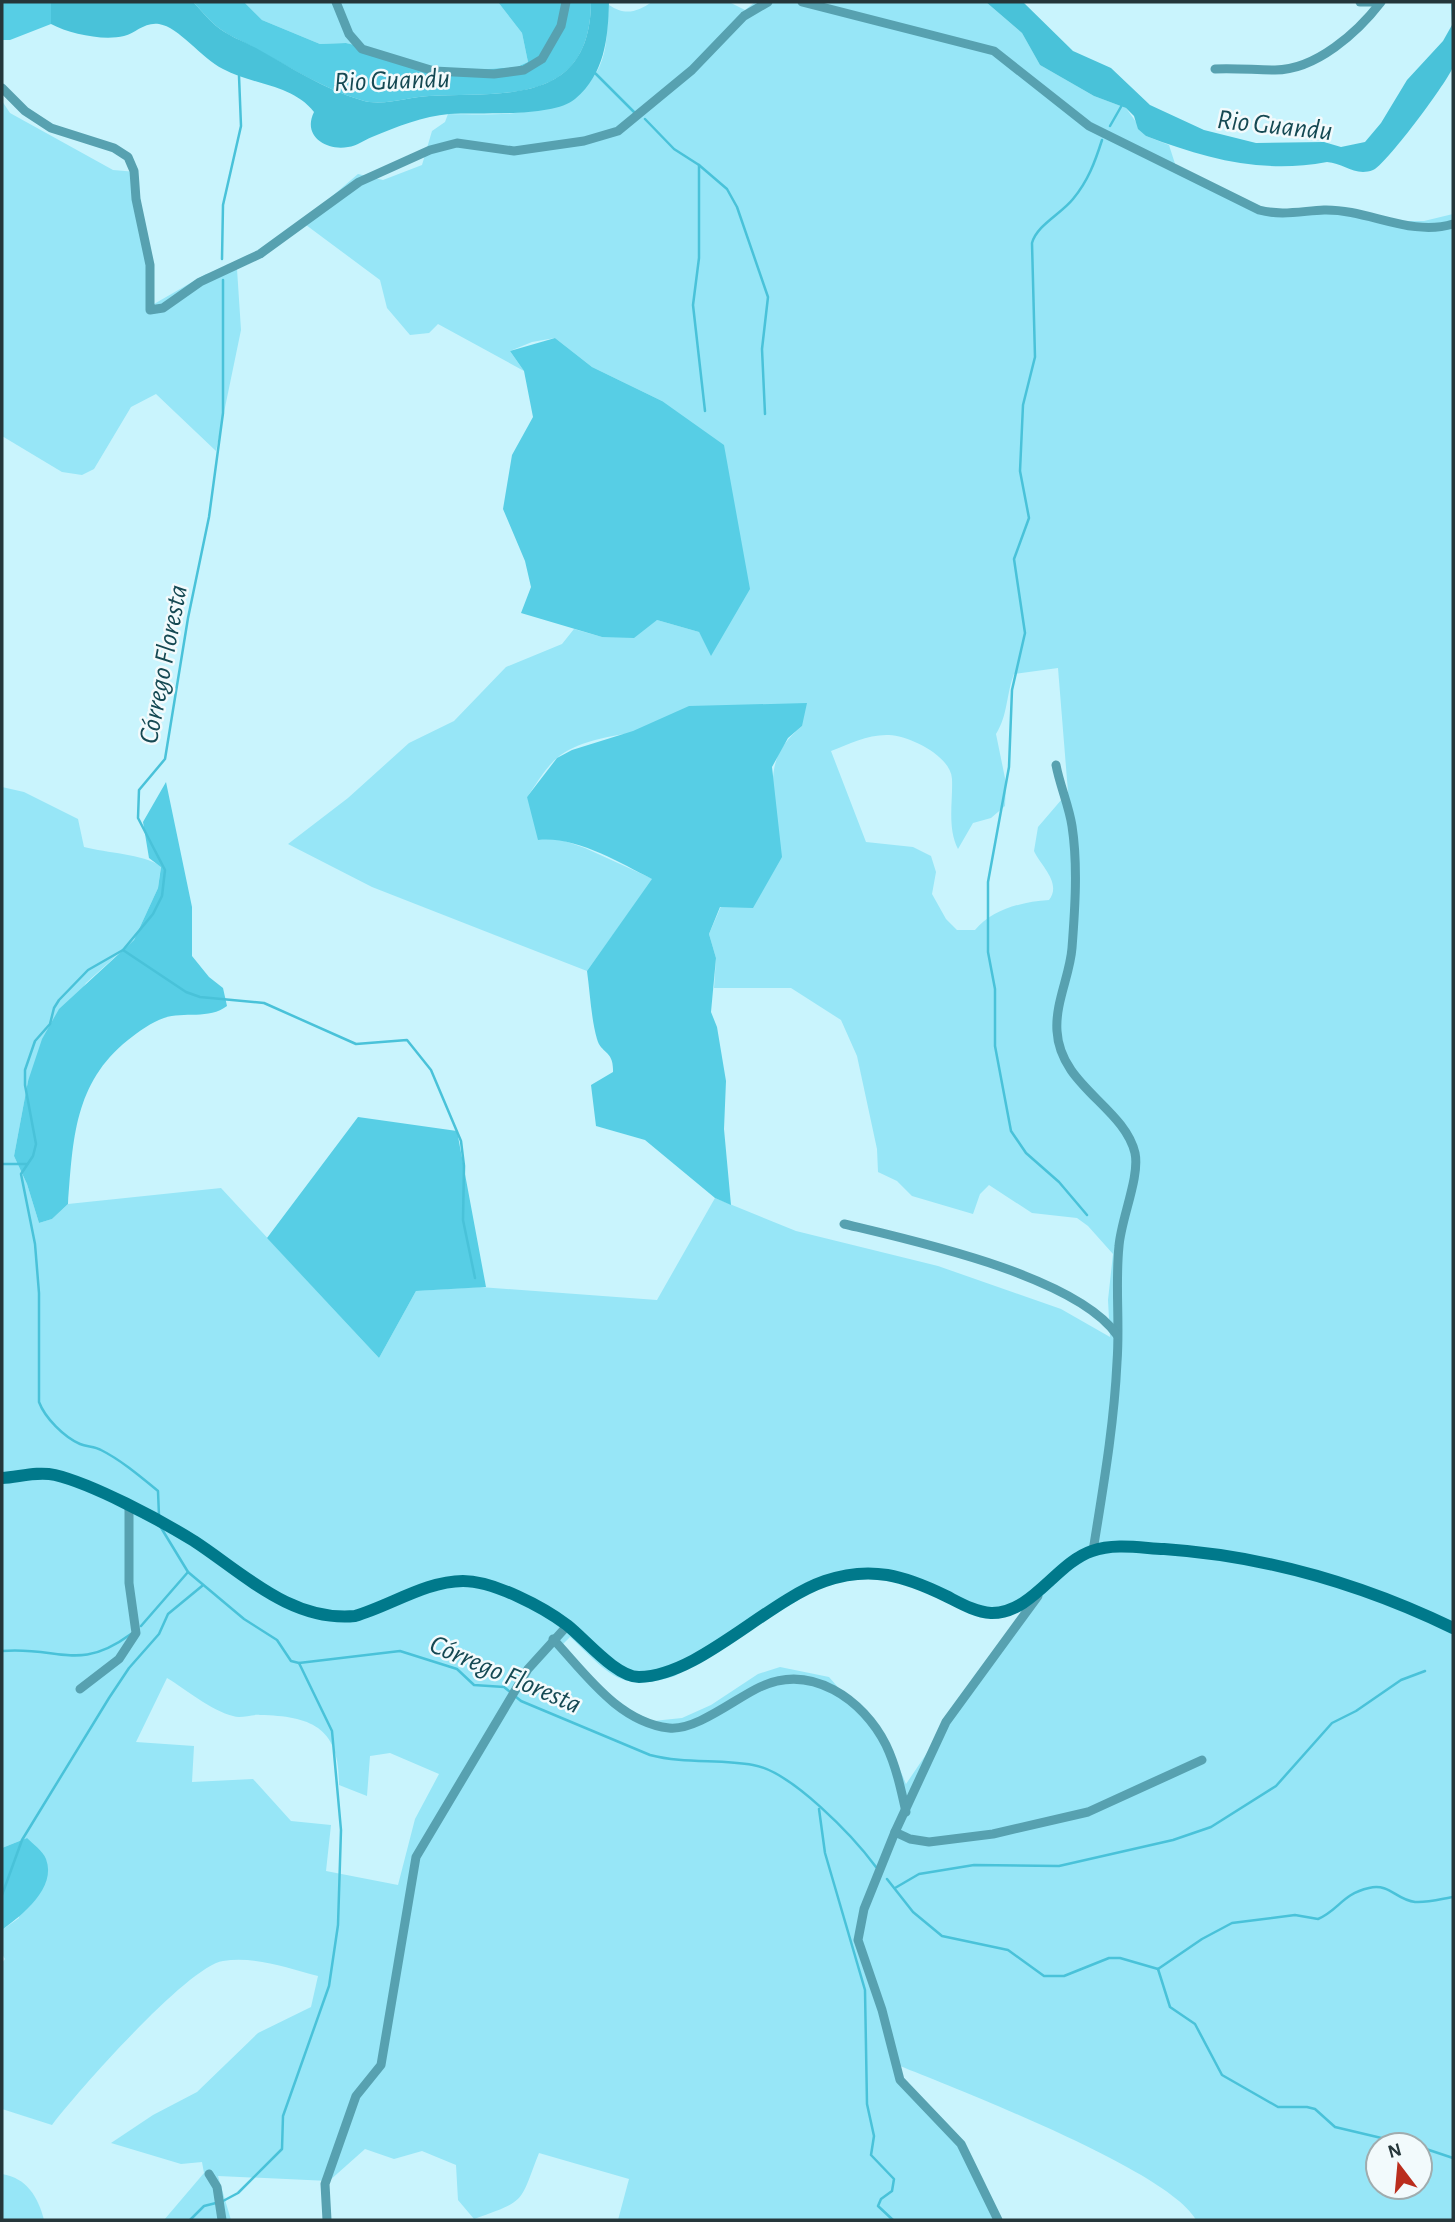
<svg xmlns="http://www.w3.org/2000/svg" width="1455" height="2222" font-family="'Alegreya Sans',sans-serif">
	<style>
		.green { fill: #97e6f7; fill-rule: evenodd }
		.forest { fill: #57cee5 }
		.water { fill: #49c2d9 }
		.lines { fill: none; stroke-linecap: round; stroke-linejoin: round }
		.stream { stroke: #49c2d9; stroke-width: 2.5 }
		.street { stroke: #57a1b0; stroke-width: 9 }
		.secondary { stroke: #00798b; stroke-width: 12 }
		.labels { text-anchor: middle; stroke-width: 5; stroke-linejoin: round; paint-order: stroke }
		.water-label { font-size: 28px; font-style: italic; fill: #154953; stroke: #f2fafc }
	</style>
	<rect width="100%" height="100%" fill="#c9f4fd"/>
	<g class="green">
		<polygon points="244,2 498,2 522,33 528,62 517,67 489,69 428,68 346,43 320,44 262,20"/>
		<path d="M652,2H729L745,10L755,2H986L1022,33L1040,65L1094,96L1126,108L1146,136L1169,145L1177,170L1265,212H1327L1392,221H1424L1453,214V2220H1196C1170,2171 959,2090 900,2066L903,2084L957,2137L1000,2220H618L629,2179L539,2153C519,2204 527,2200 474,2219L458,2200L456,2165L422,2151L394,2159L365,2149L329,2181L218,2176L231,2220H164L204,2173L202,2162L181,2164L111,2143L153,2115L197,2092L258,2033L311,2007L318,1976C287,1968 255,1956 223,1961C188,1966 76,2093 52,2125L2,2109V1963L5,1959L2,1954V1930L19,1918L27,1838L2,1848V787L24,792L78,819L84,847C107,853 142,854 161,866L158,888L134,940L86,983L28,1081L14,1156L27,1184L39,1223L52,1219L68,1204L221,1188L379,1358L416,1291L480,1287L657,1300L715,1198L796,1231L938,1266L1061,1309L1110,1337L1108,1300L1113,1254L1088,1226L1077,1218L1032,1213L989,1185L980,1194L973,1214L912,1196L897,1181L878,1172L877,1149L857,1056L841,1020L791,988H714L716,958L709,934L773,786C772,759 782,743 802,726C745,728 599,721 557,758C545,768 536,785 527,797L556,838L585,848L653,879L587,971L372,887L288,844L348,798L409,743L454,721L506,667L562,644L574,629L602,637L657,620L699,632L712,655L662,401L592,367L555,338L532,342L510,351L524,371L438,324L429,333L410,335L387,308L380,280L302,222L358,174L383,180L422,165L432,131L445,122L448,114C499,115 582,120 602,60C608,43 607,22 609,5C625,16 637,12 652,2ZM1058,668L1068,792L1038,827L1034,851C1041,866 1062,883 1049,900C1021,902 993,909 975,930H957L946,919L932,894L936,872L931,856L913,847L866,842L831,751C849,744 869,734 889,735C910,736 951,756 952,779C953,802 947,827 958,849L973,823L991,818L1005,806L1006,783L996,734C1008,715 1006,695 1014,674ZM898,1577C935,1594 985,1629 1024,1610L906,1784L891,1748L829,1677L780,1667L758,1674L711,1705L682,1718L653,1721L621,1706L561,1646L570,1637C608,1672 619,1694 675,1676L831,1580ZM167,1678C187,1690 210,1710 233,1716C241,1719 251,1714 260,1715C312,1716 340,1728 339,1785L367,1796L370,1756L390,1753L439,1774L415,1819L398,1885L326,1871L331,1825L291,1821L253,1779L192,1782L194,1746L136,1742ZM1378,2145H1420V2187H1378Z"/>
		<path d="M2,101L10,113L113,170L137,172C140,217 155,259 154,304L206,274L237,269L241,330L216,451L156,394L131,407L94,469L82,475L62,472L2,436Z"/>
		<path d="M2,2174C27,2178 38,2197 44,2220H2Z"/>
	</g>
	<g class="forest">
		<polygon points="2,2 51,2 51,24 10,40 2,40"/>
		<path d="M193,2H244L262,20L320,44L346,43L387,53L428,68L489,69L517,67L528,62L522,33L498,2H591C590,106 504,92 429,96C408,97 382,107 361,100C324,89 290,67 256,49C243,41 226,35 215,25C207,18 200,9 193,2Z"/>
		<polygon points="555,338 592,367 662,401 724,445 750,589 711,656 699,632 657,620 634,638 602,637 521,613 531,587 525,561 503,509 512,455 533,417 524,371 510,351"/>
		<path d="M807,703L802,726L788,738L772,767L782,857L753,908L720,907L709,934L716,958L711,1012L717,1027L726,1081L724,1129L731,1205L715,1198L645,1140L596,1126L591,1085L613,1072C614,1050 601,1054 597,1039C591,1018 590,992 587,971L652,879C618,862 576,836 538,840L527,797L557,758L572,750L633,731L689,706Z"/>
		<path d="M166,782L192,907V956L209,977L223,988L227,1006C209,1020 184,1011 164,1018C152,1022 138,1032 128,1040C74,1083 73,1140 68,1204L52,1219L39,1223L27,1184L14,1156L28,1081L42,1039L59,1009L134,940L158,888L161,867L149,858L143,822Z"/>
		<polygon points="358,1117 457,1131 486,1287 416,1291 379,1358 267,1238"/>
		<path d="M27,1838C33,1844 43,1851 46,1859C57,1888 22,1915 2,1930V1848Z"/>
	</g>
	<g class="water">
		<path d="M51,2H193C200,9 207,18 215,25C226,35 243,41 256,48C290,67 324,89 361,100C382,107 408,97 429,96C503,92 590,106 591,2H609C608,38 605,74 575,99C553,118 478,112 449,114C424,116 396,127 372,137C364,140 357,146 348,147C326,151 302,136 314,112C292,84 252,85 223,69C201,58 179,27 159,24C144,22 136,33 124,36C103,41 70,34 51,24Z"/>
		<path d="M986,2H1023L1073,51L1111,68L1150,105L1204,130L1256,143L1324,142L1341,147L1365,142L1381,123L1407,80L1443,41L1452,25L1451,2C1455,8 1455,61 1452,69C1445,85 1385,166 1373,170C1355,177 1344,163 1327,162C1262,174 1207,159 1146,136L1138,129L1134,116L1126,108L1094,96L1040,65L1022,33Z"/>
	</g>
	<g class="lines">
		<g class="stream">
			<polyline points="594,72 636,114"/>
			<polyline points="645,119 674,149 699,165 727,189 737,207 768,297 762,349 765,414"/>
			<polyline points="1110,126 1122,105"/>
			<polyline points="699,165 699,258 693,305 705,411"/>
			<polyline points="222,259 223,205 241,126 239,76"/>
			<polyline points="123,950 186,992 200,997 264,1003 356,1044 407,1040 431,1070 461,1141 464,1166 463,1220 475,1278"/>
			<polyline points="2,1164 26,1164"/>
			<path d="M1087,1215L1059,1182L1026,1153L1011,1131L995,1046V989L988,952V882L1009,767L1012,690L1025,633L1014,559L1029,518L1020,471L1023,405L1035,357L1032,243C1037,225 1061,214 1073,199C1088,181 1095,162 1102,140"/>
			<path d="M159,1516L158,1491C141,1477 121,1460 101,1450C95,1446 87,1447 80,1444C64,1437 45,1418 39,1402V1293L35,1244L21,1174L33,1156L36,1144L25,1085V1070L35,1041L50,1024L54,1008L59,1000L88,970L123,950L153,914L162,896L165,870L138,818L139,790L165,759L188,618L209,517L223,413V280"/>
			<path d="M160,1526L188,1572L244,1619L277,1640L291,1661L299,1663L400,1651L457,1669L474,1685L504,1687L521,1701L650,1755C684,1764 719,1759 753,1765C791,1771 853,1836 876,1867"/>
			<polyline points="141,1626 188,1572"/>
			<path d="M2,1651C59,1646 78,1673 131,1634"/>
			<polyline points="819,1809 825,1853 865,1990 867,2104 874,2136 871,2155 894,2179 892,2191 881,2199 878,2206 893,2220"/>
			<polyline points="887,1879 913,1912 942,1936 1008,1950 1044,1976 1064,1976 1109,1958 1120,1958 1158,1969"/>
			<polyline points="895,1888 919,1874 974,1865 1059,1866 1173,1840 1211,1827 1276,1786 1332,1723 1356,1711 1401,1680 1425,1671"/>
			<polyline points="2,1895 22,1840 109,1698 129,1668 159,1634 168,1614 202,1586"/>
			<polyline points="1158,1969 1170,2007 1195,2024 1222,2075 1278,2107 1307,2107 1315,2109 1335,2127 1411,2145"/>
			<path d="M1158,1969L1202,1939L1232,1923L1295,1915L1318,1919C1339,1910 1342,1894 1369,1888C1390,1883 1396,1900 1415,1902C1427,1903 1441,1899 1453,1897"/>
			<polyline points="1420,2147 1453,2158"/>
			<polyline points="223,2201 238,2193 282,2149 283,2116 329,1986 338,1925 341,1830 332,1731 299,1663"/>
			<polyline points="190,2220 204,2206 216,2203"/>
		</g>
		<g class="street">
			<polyline points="336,2 349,34 362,49 434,71 494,74 524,70 542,59 561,26 566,2"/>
			<path d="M802,2L994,51L1089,126L1259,210C1281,216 1302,211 1324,210C1368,209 1410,237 1453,224"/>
			<polyline points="1360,2 1380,2"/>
			<path d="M1215,69C1236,68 1255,70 1275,70C1316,70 1358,32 1381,2"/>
			<polyline points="2,88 25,111 51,128 114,148 128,157 134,171 136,199 150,265 150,310 163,308 200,282 260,254 359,182 430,150 457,143 514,151 584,141 618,131 692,70 744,16 768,2"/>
			<path d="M1056,765C1060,786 1069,806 1072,826C1078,865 1075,909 1072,948C1070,975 1055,1003 1057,1031C1060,1086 1124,1107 1135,1153C1140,1177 1121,1219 1119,1246C1115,1284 1120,1324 1117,1362C1114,1426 1103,1488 1093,1551"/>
			<path d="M844,1224C915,1241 1076,1276 1117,1335"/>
			<path d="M553,1639C585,1673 618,1722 669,1728C696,1731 736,1698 760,1687C811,1663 863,1699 886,1745C896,1766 901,1789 906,1812"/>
			<polyline points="80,1689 119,1659 136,1633 129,1583 129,1507"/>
			<polyline points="895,1832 910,1839 929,1842 993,1834 1088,1812 1202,1760"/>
			<polyline points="209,2174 217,2187 222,2220"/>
			<polyline points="327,2220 325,2184 356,2096 381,2065 416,1857 528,1669 567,1626"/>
			<polyline points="998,2220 961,2144 900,2080 882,2010 858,1940 864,1909 895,1832 946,1722 1038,1596"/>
		</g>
		<path class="secondary" d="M2,1478C19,1477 37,1471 55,1475C93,1484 160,1520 194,1541C243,1573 291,1622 355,1616C390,1606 426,1581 463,1581C494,1581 543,1607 567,1625C586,1640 616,1677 639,1677C699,1676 767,1601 825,1581C871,1565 905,1576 946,1596C960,1603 975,1612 991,1613C1032,1614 1056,1563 1092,1551C1115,1543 1141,1548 1164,1549C1266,1556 1362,1584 1453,1628"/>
	</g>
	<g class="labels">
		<g class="water-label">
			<text transform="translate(392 79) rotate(-2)" y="10">Rio Guandu</text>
			<text transform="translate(1275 124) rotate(6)" y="10">Rio Guandu</text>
			<text transform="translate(162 664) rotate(-79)" y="10">Córrego Floresta</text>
			<text transform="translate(506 1673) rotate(23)" y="10">Córrego Floresta</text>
		</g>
	</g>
	<rect width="1455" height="2222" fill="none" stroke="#25363a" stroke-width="7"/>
	<g transform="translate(1399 2166) rotate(344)"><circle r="33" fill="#f2fafc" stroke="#a0acae" stroke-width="2"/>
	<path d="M0-5L12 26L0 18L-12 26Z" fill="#ba2d1d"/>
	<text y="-10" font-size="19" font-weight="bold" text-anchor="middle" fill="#25363a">N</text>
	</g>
</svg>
